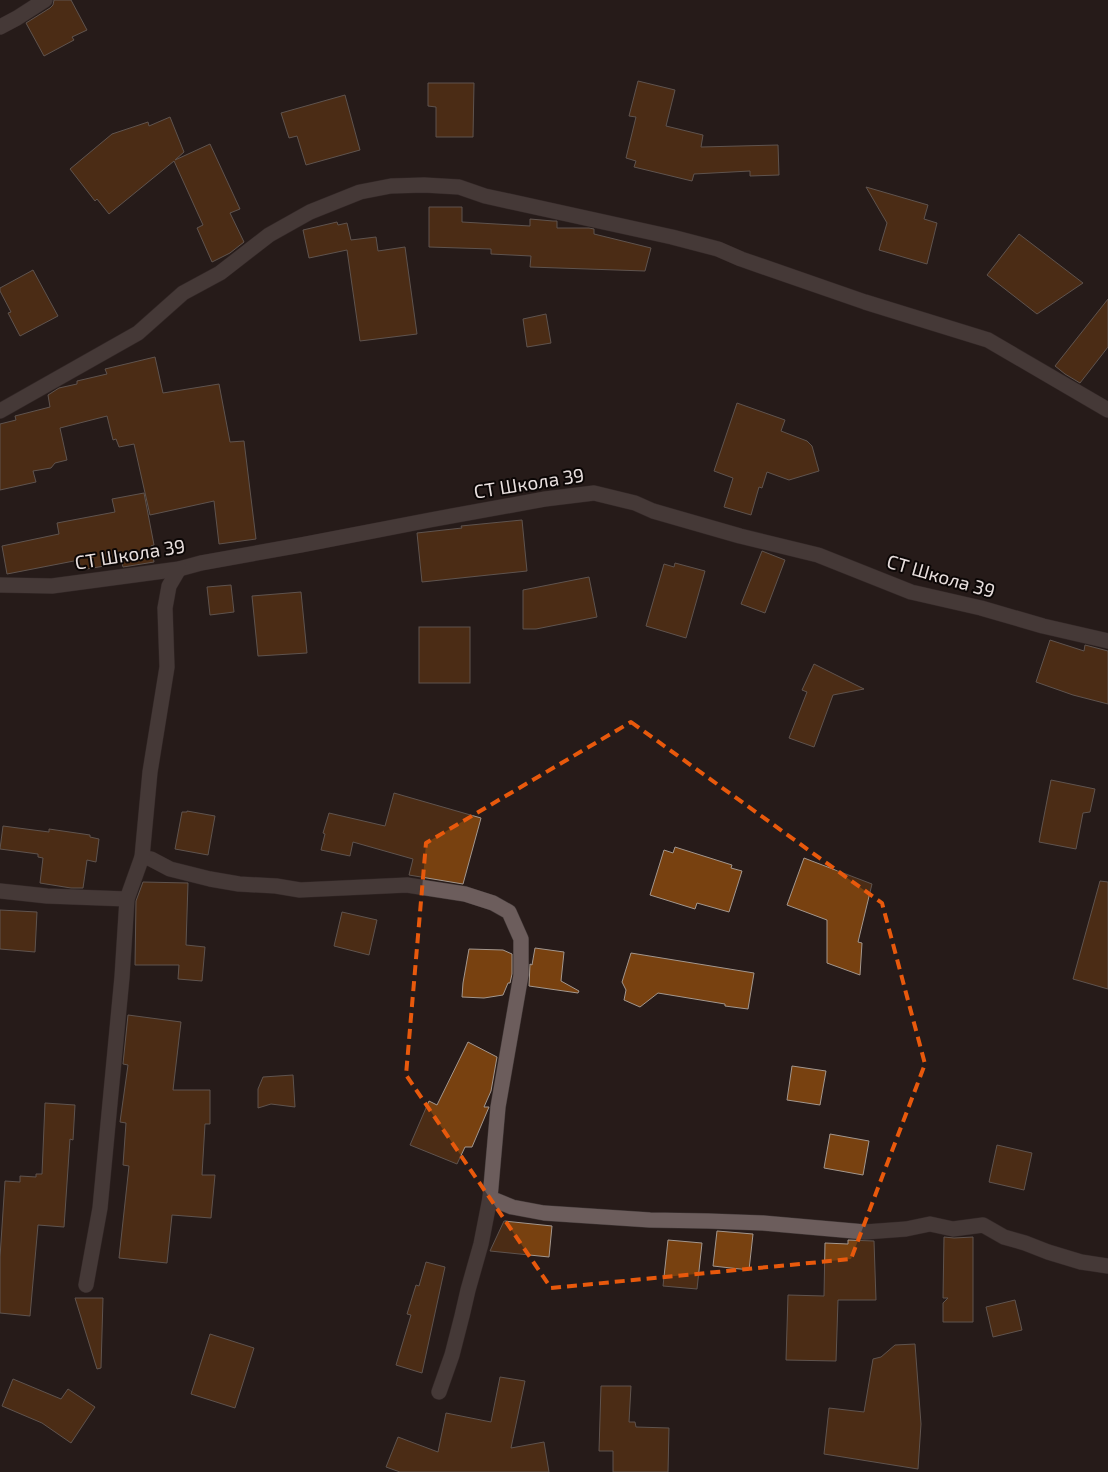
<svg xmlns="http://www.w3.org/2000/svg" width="1108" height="1472" font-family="'Exo 2',sans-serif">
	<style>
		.building { fill: #784110; stroke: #a3978e }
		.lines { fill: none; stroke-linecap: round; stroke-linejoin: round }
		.street-casing { stroke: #3f3635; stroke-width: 16 }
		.street { stroke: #6c5d5c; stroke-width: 15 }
		.marked { fill: none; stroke: #e8590c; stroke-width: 4; stroke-dasharray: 10 6; stroke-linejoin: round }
		.labels { text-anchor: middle; stroke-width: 4; stroke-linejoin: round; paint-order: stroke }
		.street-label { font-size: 19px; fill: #e8dfde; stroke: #0c0706 }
	</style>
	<rect width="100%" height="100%" fill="#271b19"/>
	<g class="building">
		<polygon points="54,0 71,0 87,30 72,37 74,40 44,56 26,23 50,8 53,5"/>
		<polygon points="638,81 675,90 666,126 703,135 701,147 778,145 779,175 750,176 750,171 694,174 692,181 634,167 636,161 626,158 636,117 629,116"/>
		<polygon points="428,83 474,83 473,137 436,137 436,107 428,106"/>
		<polygon points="345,95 360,150 306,165 297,136 289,138 281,113"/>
		<polygon points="170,117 184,152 175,160 210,144 240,209 230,213 244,242 230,253 212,262 197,228 203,225 174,161 109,214 97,199 95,201 70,169 112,134 148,122 149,126"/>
		<polygon points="866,187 928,205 924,219 937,223 927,264 879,250 887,223"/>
		<polygon points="429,207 462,207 462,222 530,226 530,219 553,221 557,221 557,228 589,228 594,229 594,234 651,248 645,271 530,267 531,256 491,254 491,249 429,247"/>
		<polygon points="337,222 338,225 347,223 351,240 376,237 378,251 405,247 417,334 360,341 347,250 309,258 303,230"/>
		<polygon points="1019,234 1083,283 1037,314 987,275"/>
		<polygon points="33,270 58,316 20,336 8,313 11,312 0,291 0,288"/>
		<polygon points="1108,299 1108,347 1080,383 1065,374 1055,366"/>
		<polygon points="546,314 551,343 527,347 523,319"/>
		<polygon points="155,357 163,393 219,384 230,442 244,441 256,539 219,544 214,501 150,515 134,444 119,447 116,439 113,440 107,416 60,428 67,460 55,463 51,468 33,471 36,482 0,490 0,424 16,420 15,416 50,407 48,395 59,388 77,384 77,381 107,374 105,369"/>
		<polygon points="737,403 785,420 781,431 807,441 812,446 819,471 789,480 767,472 762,488 759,487 751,515 724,507 733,478 714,471"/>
		<polygon points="144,493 154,545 151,546 154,562 123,567 122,563 81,570 79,560 7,574 2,546 59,534 57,523 115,512 112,499"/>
		<polygon points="522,520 527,571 422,582 417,533 462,528 461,526"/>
		<polygon points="762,551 785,560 765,613 741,604"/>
		<polygon points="675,563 705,571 686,638 646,626 664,564 674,567"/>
		<polygon points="589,577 597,617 536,629 523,629 523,590"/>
		<polygon points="231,585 234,612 210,615 207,587"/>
		<polygon points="301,592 307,653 258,656 252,596"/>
		<rect x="419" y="627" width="51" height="56"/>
		<polygon points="1050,640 1084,651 1085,645 1108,651 1108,704 1073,695 1036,682"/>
		<polygon points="814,664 864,689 833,695 814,747 789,738 807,692 802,690"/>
		<polygon points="1051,780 1095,789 1090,812 1083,813 1076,849 1039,842"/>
		<polygon points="394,793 481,818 463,884 409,875 413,859 353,842 350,856 321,850 325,834 323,833 329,813 385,826"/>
		<polygon points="187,811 215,816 208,855 175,849 182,812 187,812"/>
		<polygon points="3,826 49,832 49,829 90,835 90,837 99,839 96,862 87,860 83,888 71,888 40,883 43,858 38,857 38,854 0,849"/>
		<polygon points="675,847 732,865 731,868 742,871 729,912 697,903 695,909 650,895 664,850 673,853"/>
		<polygon points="804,858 872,884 858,942 862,943 860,975 827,963 827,920 787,905"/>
		<polygon points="1100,881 1108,882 1108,989 1073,979"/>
		<polygon points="143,882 188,883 186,945 205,947 202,981 178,979 179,965 135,965 136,901"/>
		<polygon points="0,910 37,912 35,952 0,949"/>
		<polygon points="342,912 377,920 369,955 334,946"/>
		<polygon points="535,948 564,952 561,981 579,991 578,993 529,986 530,964 532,965"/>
		<polygon points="469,949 503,950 512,954 512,974 510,983 508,983 503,995 484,998 462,997 463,983"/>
		<polygon points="631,953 754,973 748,1009 725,1006 725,1004 658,993 640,1007 624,1000 626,990 622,982"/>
		<polygon points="128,1015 181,1022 173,1090 210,1090 210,1124 205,1124 202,1175 215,1175 211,1218 172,1215 167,1263 119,1258 129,1166 123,1165 126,1123 120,1122 128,1065 123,1064"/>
		<polygon points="468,1042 497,1057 491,1091 484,1107 489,1107 472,1147 465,1147 457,1164 410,1145 429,1101 437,1105"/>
		<polygon points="792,1066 826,1071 820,1105 787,1100"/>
		<polygon points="293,1075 295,1107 271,1104 258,1108 258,1089 263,1077"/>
		<polygon points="45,1103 75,1105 73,1140 70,1139 64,1227 38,1225 30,1316 0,1313 0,1257 5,1181 20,1182 20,1176 36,1177 36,1174 42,1174"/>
		<polygon points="830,1134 869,1141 863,1175 824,1168"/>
		<polygon points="997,1145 1032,1153 1024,1190 989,1182"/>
		<polygon points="504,1221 552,1226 549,1257 490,1251"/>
		<polygon points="717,1231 753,1234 749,1270 713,1266"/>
		<polygon points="944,1237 954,1238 973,1237 973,1322 943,1322 943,1303 948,1298 943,1298"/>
		<polygon points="668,1240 702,1243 697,1289 663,1286"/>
		<polygon points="848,1240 874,1241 876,1300 838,1300 836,1361 786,1360 788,1295 824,1296 825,1243 848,1244"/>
		<polygon points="426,1262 445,1267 422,1373 396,1365 411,1315 407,1314 416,1285 419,1286"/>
		<polygon points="75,1298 103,1298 101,1368 97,1369"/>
		<polygon points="1015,1300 1022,1330 993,1337 986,1307"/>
		<polygon points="210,1334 254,1348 235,1408 191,1394"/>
		<polygon points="915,1344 921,1424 918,1469 824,1454 829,1408 864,1412 873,1359 881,1357 895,1345"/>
		<polygon points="500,1377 525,1381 511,1448 544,1442 549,1472 400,1472 386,1467 398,1437 438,1452 446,1413 491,1422"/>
		<polygon points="13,1379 61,1399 68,1389 95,1407 71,1443 42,1423 2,1406"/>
		<polygon points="601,1386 631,1386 629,1422 635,1422 636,1427 669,1428 668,1472 613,1472 613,1451 599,1451"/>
	</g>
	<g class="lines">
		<defs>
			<g id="street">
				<polyline points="0,27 17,18 45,0"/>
				<polyline points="0,411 138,333 183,293 220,273 269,235 310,212 360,192 391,186 424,185 459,187 485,196 672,237 718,249 741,259 865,302 988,340 1108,410"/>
				<polyline points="0,585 52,586 179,569 201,563 301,545 430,520 545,499 594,493 635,503 653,511 740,536 818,555 911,592 981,608 1043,626 1108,641"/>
				<polyline points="142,857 151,859 170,869 210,879 239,884 276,886 300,890 407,885 465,894 493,903 509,912 521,939 521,975 498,1107 490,1198 481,1244 468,1290 462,1316 452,1355 439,1392"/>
				<polyline points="0,891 47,896 127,899"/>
				<polyline points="490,1198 512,1207 544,1213 650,1220 708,1221 763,1223 865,1232 906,1229 930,1224 953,1229 983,1225 1004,1237 1025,1243 1048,1252 1081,1262 1108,1266"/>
				<polyline points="86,1285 100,1208 122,977 127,899 142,857 150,772 167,667 165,608 169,586 179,569"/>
			</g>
		</defs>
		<use href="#street" class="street-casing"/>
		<use href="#street" class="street"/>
	</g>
	<path d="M0 0H1108V1472H0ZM631,722L882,903L925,1064L851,1259L551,1288L406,1075L426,843Z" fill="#271b19" fill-opacity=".55" fill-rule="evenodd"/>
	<path class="marked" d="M631,722L882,903L925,1064L851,1259L551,1288L406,1075L426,843Z"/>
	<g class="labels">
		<g class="street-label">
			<text transform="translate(529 483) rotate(-9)" y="7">СТ Школа 39</text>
			<text transform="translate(130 554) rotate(-9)" y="7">СТ Школа 39</text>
			<text transform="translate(941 576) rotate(16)" y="7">СТ Школа 39</text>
		</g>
	</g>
</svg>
